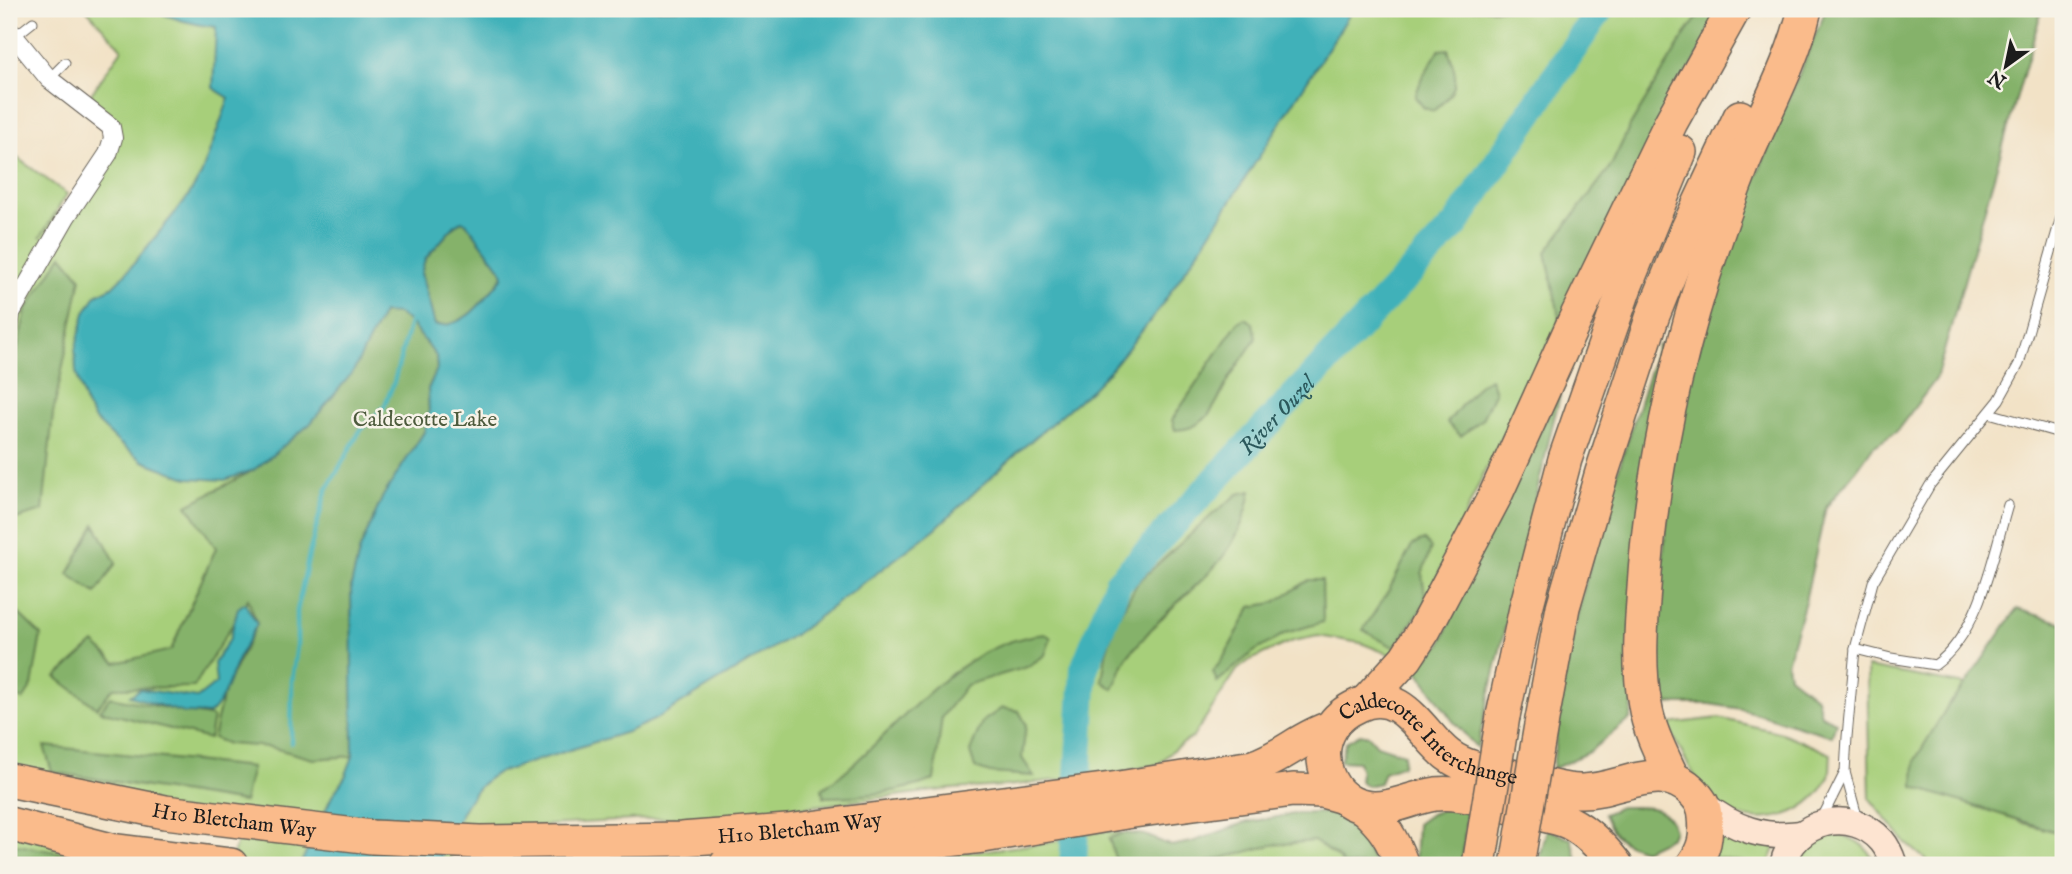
<svg xmlns="http://www.w3.org/2000/svg" width="2072" height="874" font-family="'IM FELL English',serif">
	<style>
		.green { fill: #a7cf7a; stroke: #62764b; stroke-width: 2 }
		.forest { fill: #85b26a; stroke: #506743; stroke-width: 2 }
		.water { fill: #41b1b9; stroke: #2e666a; stroke-width: 2; fill-rule: evenodd }
		.lines { fill: none; stroke-linecap: round; stroke-linejoin: round }
		.stream { stroke: #41b1b9; stroke-width: 4.5 }
		.river { stroke: #41b1b9; stroke-width: 28 }
		.lane-casing { stroke: #676158; stroke-width: 11 }
		.street-casing { stroke: #676158; stroke-width: 20 }
		.secondary-casing { stroke: #676158; stroke-width: 29 }
		.highway-casing { stroke: #676158; stroke-width: 36 }
		.lane { stroke: #fff; stroke-width: 9 }
		.street { stroke: #fff; stroke-width: 18 }
		.secondary { stroke: #fde4d1; stroke-width: 26 }
		.highway { stroke: #fabb8b; stroke-width: 33 }
		.highway-bridge-casing { stroke: #676158; stroke-width: 36; stroke-linecap: butt }
		.highway-bridge { stroke: #fabb8b; stroke-width: 33 }
		.labels { text-anchor: middle; stroke-width: 5; stroke-linejoin: round; paint-order: stroke }
		.park-label { font-size: 21px; fill: #4d5b3d; stroke: #f7f3e8 }
		.street-label { font-size: 21px; fill: #1c1c1c; stroke: #f7f3e8 }
		.water-label { font-size: 23px; font-style: italic; fill: #2b585b; stroke: #f7f3e8 }
	</style>
	<rect width="100%" height="100%" fill="#f7f3e8"/>
	<filter id="ink" filterUnits="userSpaceOnUse"><feTurbulence type="fractalNoise" baseFrequency=".0143" numOctaves="2"/><feDisplacementMap in="SourceGraphic" scale="14" xChannelSelector="R" yChannelSelector="G"/><feConvolveMatrix kernelMatrix="1 2 1 2 8 2 1 2 1" color-interpolation-filters="sRGB"/></filter>
	<filter id="wash" filterUnits="userSpaceOnUse"><feTurbulence type="fractalNoise" baseFrequency=".00686" numOctaves="4" result="noise"/><feDisplacementMap in="SourceGraphic" scale="28" xChannelSelector="R" yChannelSelector="G"/><feGaussianBlur stdDeviation="1.57" result="paint"/><feColorMatrix in="noise" values="0 0 0 0 0 0 0 0 0 0 0 0 0 0 0 0 0 1.4 0 .05"/><feComposite in="paint" operator="in"/></filter>
	<g filter="url(#wash)">
		<rect width="100%" height="100%" fill="#f2e2c6"/>
		<g class="green">
			<polygon points="86,9 1722,9 1560,321 1484,473 1426,602 1391,655 1361,643 1318,636 1293,641 1267,652 1250,660 1237,670 1193,737 1174,749 1159,764 1117,773 1006,786 950,789 734,816 682,817 533,826 466,826 447,865 9,865 9,824 230,865 243,821 9,780 9,152 67,194 40,238 57,213 66,217 113,138 92,112 91,94 122,49"/>
			<polygon points="1867,667 1965,685 1947,707 2019,822 2063,834 2063,865 1932,865 1905,842 1870,799"/>
			<path d="M1719,718L1782,733L1831,754C1830,761 1831,770 1829,776C1811,820 1745,834 1712,799C1694,780 1679,748 1668,724Z"/>
			<polygon points="1294,814 1356,827 1375,865 859,865 1047,843 1103,831 1145,835 1171,846 1192,842 1244,823"/>
			<path d="M1710,826L1776,846L1768,865C1746,865 1727,858 1705,856Z"/>
			<path d="M1833,834C1855,837 1867,845 1876,865H1795C1805,847 1812,839 1833,834Z"/>
		</g>
		<g class="forest">
			<polygon points="1704,9 1722,9 1560,321 1546,252 1611,166 1630,126 1686,33"/>
			<polygon points="1826,9 2042,9 1936,379 1896,432 1873,447 1859,467 1826,507 1805,601 1787,663 1789,676 1817,698 1821,715 1836,722 1832,736 1741,709 1709,704 1654,704 1657,617 1676,426 1735,228"/>
			<path d="M1448,49C1459,81 1460,89 1433,111L1424,108L1415,97L1422,78L1439,50Z"/>
			<path d="M462,221L467,224L502,271L503,277C485,298 466,329 435,325L421,273L425,259L456,224Z"/>
			<polygon points="62,255 81,278 53,414 43,511 9,521 9,464 15,359 26,310"/>
			<polygon points="388,311 398,314 410,322 436,356 437,369 428,389 429,414 424,432 383,497 360,549 351,586 354,756 313,759 270,747 228,744 213,738 223,693 257,624 248,599 194,687 113,688 97,708 56,677 94,643 116,663 171,650 216,548 187,505 254,470 380,316"/>
			<path d="M1245,318L1253,323L1256,338C1248,351 1239,363 1231,376C1215,402 1211,429 1175,430L1172,420L1238,322Z"/>
			<path d="M1658,345L1667,349L1631,718L1589,752L1553,769C1563,623 1615,483 1658,345Z"/>
			<polygon points="1490,379 1495,391 1482,419 1461,436 1447,423 1478,385"/>
			<polygon points="1562,388 1553,423 1477,748 1452,720 1416,668 1440,646 1483,539"/>
			<path d="M1251,491C1237,567 1192,581 1147,634C1141,642 1132,650 1126,659C1121,668 1118,679 1113,689L1102,681L1106,653L1117,619L1138,582L1213,514L1238,494Z"/>
			<polygon points="95,524 116,563 96,593 68,574"/>
			<polygon points="1424,540 1431,548 1422,574 1426,602 1395,648 1363,630 1389,590 1412,545"/>
			<polygon points="1309,580 1322,580 1323,622 1286,633 1252,653 1217,682 1213,672 1225,655 1251,607 1273,603"/>
			<polygon points="9,604 41,635 32,686 23,700 9,692"/>
			<polygon points="2017,609 2063,623 2063,834 1914,787 1915,760 1947,707 1965,685"/>
			<path d="M1046,634L1051,638L1045,655L1027,667L966,685L942,717L934,780C901,792 860,797 824,797L822,789C895,739 950,642 1046,634Z"/>
			<polygon points="110,697 213,717 209,739 100,711"/>
			<polygon points="1002,708 1019,711 1026,724 1022,758 1034,776 990,773 975,768 970,752 982,722"/>
			<polygon points="1360,734 1369,736 1377,745 1404,754 1403,765 1384,772 1380,783 1367,786 1360,781 1361,772 1358,762 1340,761 1346,742"/>
			<polygon points="44,746 252,767 244,802 52,772"/>
			<polygon points="1451,806 1467,807 1462,865 1415,865 1417,824 1431,814"/>
			<path d="M1620,807C1644,808 1666,802 1674,830L1671,837L1644,850C1620,843 1614,837 1604,814Z"/>
			<polygon points="1337,812 1356,827 1375,865 1344,865 1337,857 1314,841 1272,845 1196,865 1117,865 1109,838 1125,833 1145,835 1171,846 1192,842 1244,823 1294,814"/>
			<polygon points="1547,829 1571,839 1579,865 1538,865"/>
			<polygon points="9,844 12,844 127,865 9,865"/>
		</g>
		<g class="water">
			<path d="M151,9H1353L1208,237L1155,315L1112,368L1093,388L1018,452L935,529L800,631L654,720L627,732L497,773C465,790 453,834 438,865H300L332,796L345,777L353,756L351,586L360,549L383,496L424,432L429,414L428,389L437,369L436,356L410,322L398,314L383,313L353,372L310,424L254,470L225,480L187,478L143,461L118,442L95,420L86,405L76,372L75,350L85,313L96,295L112,287L126,273L187,198L201,175L229,98L213,88L216,27C192,25 173,19 151,9ZM462,221L467,224L502,271L503,277C485,298 466,329 435,325L421,273L425,259L456,224Z"/>
			<path d="M245,603L257,624C251,636 244,647 238,659C229,678 225,701 209,714L184,713L130,696L140,689L197,698L216,683L214,663L230,638L238,608Z"/>
		</g>
		<g class="lines">
			<polyline class="stream" points="291,743 292,681 297,646 297,611 309,554 326,491 360,431 384,407 394,382 410,322"/>
			<path class="river" id="s1" d="M1073,865L1084,669L1118,583L1456,224L1600,9"/>
		</g>
	</g>
	<g filter="url(#ink)">
		<g class="lines">
			<defs>
				<g id="lane">
					<polyline points="14,37 33,22"/>
					<polyline points="49,79 65,63"/>
					<polyline points="1989,413 2063,434"/>
					<polyline points="9,549 10,550"/>
					<path d="M1855,649L1891,658L1935,665C1980,633 1993,555 2008,505"/>
					<polyline points="1821,820 1845,772"/>
					<polyline points="1858,820 1845,772 1847,737 1855,649 1873,582 1930,485 1999,400 2019,364 2063,210"/>
				</g>
				<polyline id="street" points="9,30 49,79 111,127 113,138 108,154 66,217 11,313 9,329"/>
				<g id="secondary">
					<path d="M1704,805C1734,829 1764,839 1802,834"/>
					<path d="M1783,865C1793,820 1852,806 1882,841C1888,848 1891,856 1894,865"/>
				</g>
				<g id="highway">
					<polyline points="1367,701 1406,658 1424,630 1495,496 1574,322 1671,122 1734,9"/>
					<polyline points="1503,716 1526,608 1565,459 1625,287 1680,152"/>
					<polyline points="1541,725 1563,607 1602,472 1653,315 1688,228 1740,117"/>
					<path d="M1673,779C1662,755 1649,731 1645,705C1638,667 1641,627 1644,588C1653,443 1691,297 1744,161C1765,111 1793,62 1805,9"/>
					<path id="s2" d="M9,780L165,812L372,837L480,842L681,839L787,831L1119,788L1253,767C1281,758 1302,737 1330,728"/>
					<path d="M1363,807C1384,826 1392,838 1402,865"/>
					<polyline points="9,824 111,850 231,865"/>
					<polyline points="726,865 983,836 1126,812 1293,790 1322,791 1343,797"/>
					<path id="s3" d="M1616,865C1603,848 1589,833 1570,823C1558,817 1542,815 1529,812C1500,805 1466,791 1436,794C1412,797 1389,812 1364,807C1330,800 1313,758 1331,728C1337,717 1348,710 1359,705C1401,685 1422,735 1448,755C1465,768 1486,771 1507,775C1530,781 1556,790 1579,791C1618,793 1661,757 1694,793C1701,801 1704,805 1705,816C1707,836 1705,849 1693,865"/>
				</g>
			</defs>
			<use href="#lane" class="lane-casing"/>
			<use href="#street" class="street-casing"/>
			<use href="#secondary" class="secondary-casing"/>
			<use href="#highway" class="highway-casing"/>
			<use href="#lane" class="lane"/>
			<use href="#street" class="street"/>
			<use href="#secondary" class="secondary"/>
			<use href="#highway" class="highway"/>
			<defs>
				<g id="highway-bridge">
					<polyline points="1479,865 1503,716"/>
					<polyline points="1517,865 1541,725"/>
				</g>
			</defs>
			<use href="#highway-bridge" class="highway-bridge-casing"/>
			<use href="#highway-bridge" class="highway-bridge"/>
		</g>
	</g>
	<g class="labels">
		<g class="park-label">
			<text x="425" y="426">Caldecotte Lake</text>
		</g>
		<g class="street-label">
			<text dy="7" stroke="none"><textPath href="#s3" startOffset="492">Caldecotte Interchange</textPath></text>
			<text dy="7" stroke="none"><textPath href="#s2" startOffset="229">H10 Bletcham Way</textPath></text>
			<text dy="7" stroke="none"><textPath href="#s2" startOffset="796">H10 Bletcham Way</textPath></text>
		</g>
		<g class="water-label">
			<text dy="8" stroke="none"><textPath href="#s1" startOffset="520">River Ouzel</textPath></text>
		</g>
	</g>
	<rect width="2072" height="874" fill="none" stroke="#f7f3e8" stroke-width="35"/>
	<g transform="translate(2006 66) rotate(213)" stroke="#f7f3e8" stroke-width="5" paint-order="stroke">
	<path d="M0-5L12 26L0 18L-12 26Z" fill="#1c1c1c"/>
	<text y="-10" font-size="19" font-weight="bold" text-anchor="middle" fill="#1c1c1c">N</text>
	</g>
</svg>
